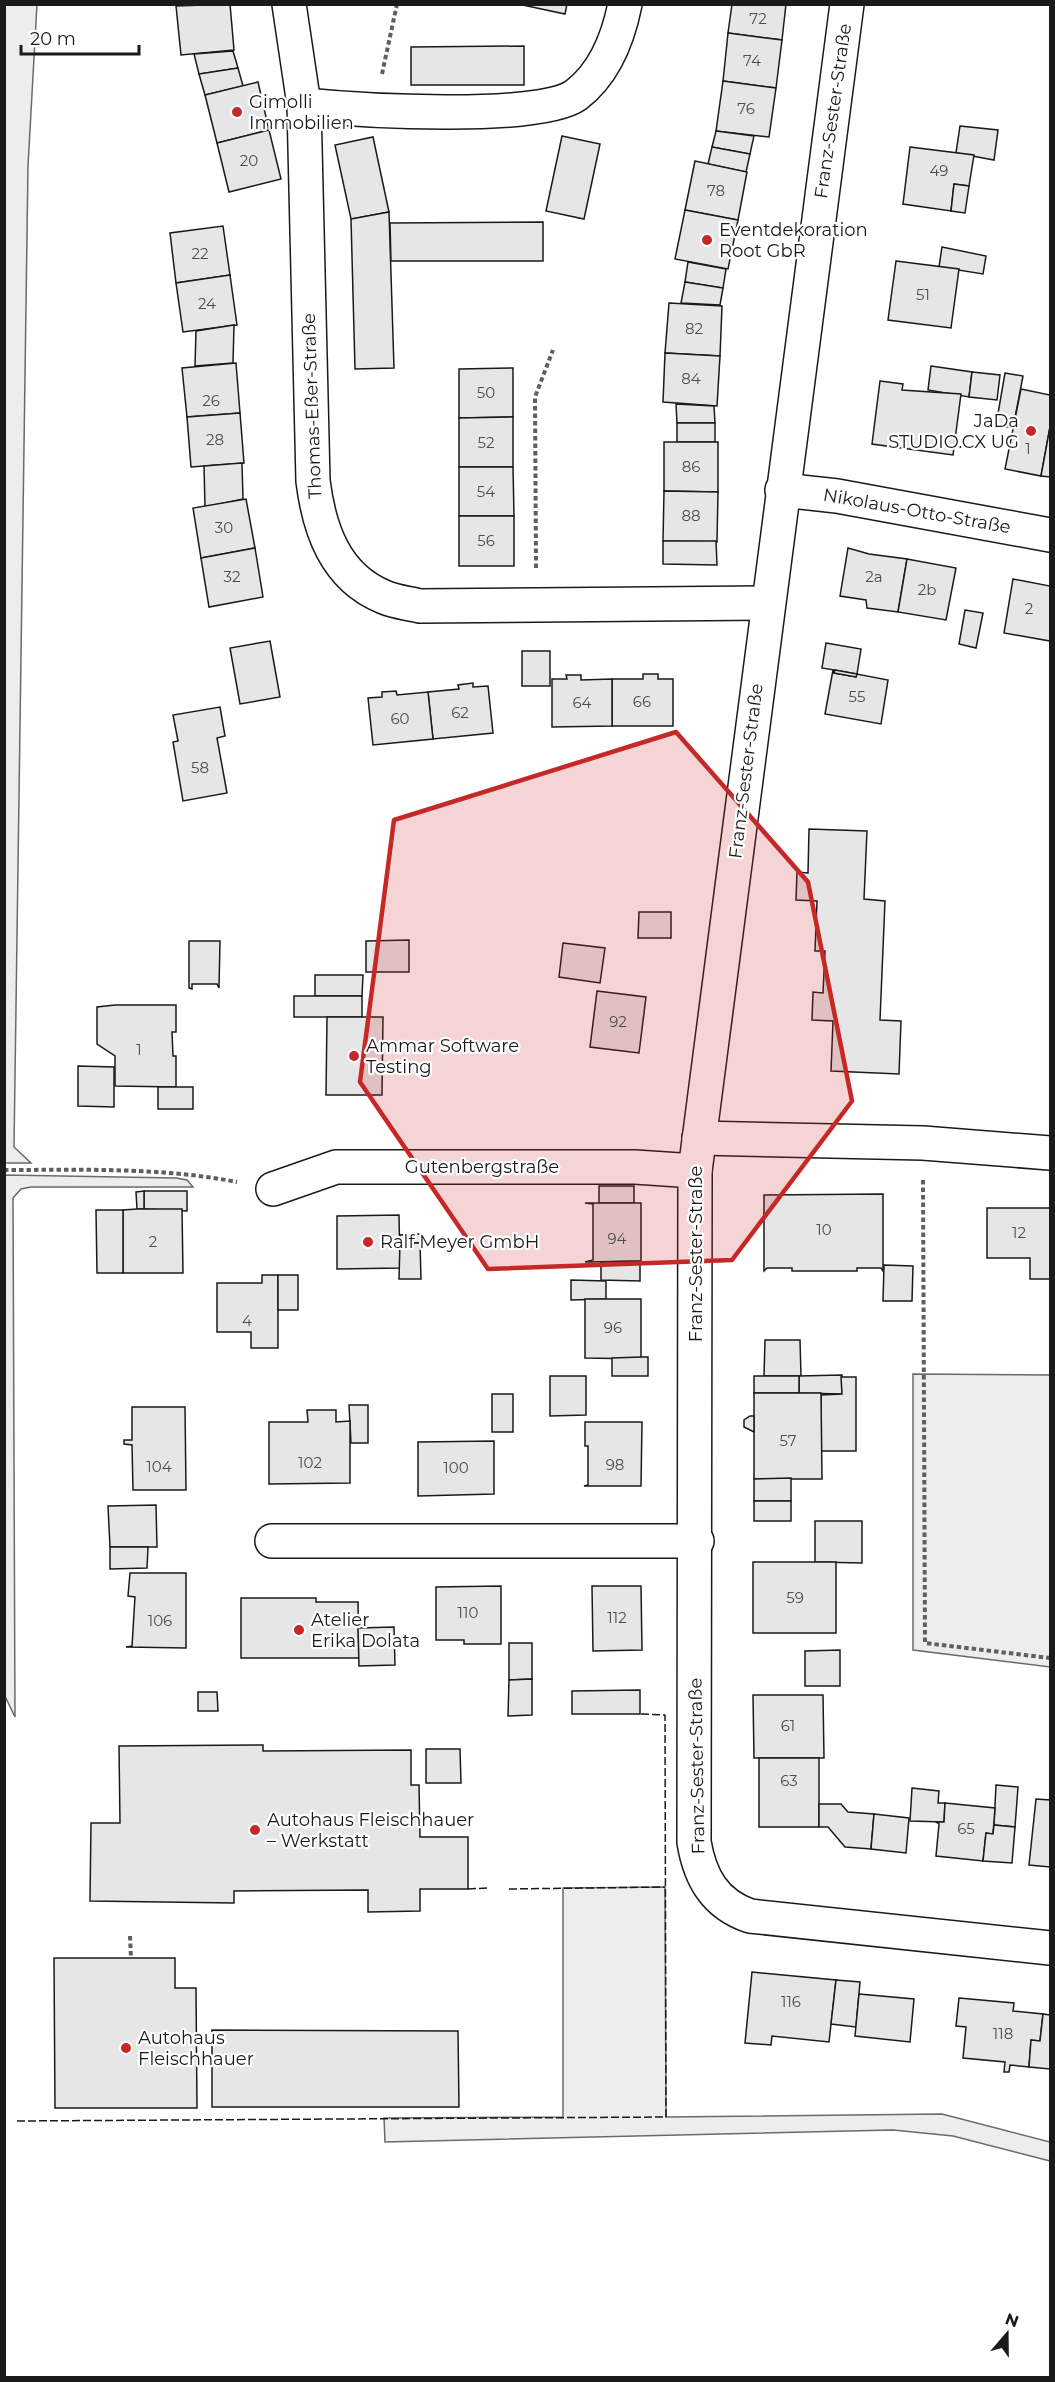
<svg xmlns="http://www.w3.org/2000/svg" width="1055" height="2382" font-family="Montserrat,sans-serif">
	<style>
		.built { fill: #ededed; stroke: #6a6a6a; stroke-width: 1.5 }
		.building { fill: #e6e6e6; stroke: #1a1a1a; stroke-width: 1.5 }
		.lines { fill: none; stroke-linecap: round; stroke-linejoin: round }
		.minor-casing { stroke: #1a1a1a; stroke-width: 36 }
		.path { stroke: #5f5f5f; stroke-width: 4; stroke-dasharray: 4.5 3; stroke-linecap: butt }
		.minor { stroke: #fff; stroke-width: 33 }
		.fence { stroke: #1a1a1a; stroke-width: 1.5; stroke-dasharray: 8 3; stroke-linecap: butt }
		.marked { fill: #c62828; fill-opacity: 0.2; stroke: #c62828; stroke-width: 4.5; stroke-linejoin: round }
		.poi-dot { fill: #c62828; stroke: #fff; stroke-width: 2 }
		.labels { text-anchor: middle; stroke-width: 4.5; stroke-linejoin: round; paint-order: stroke }
		.number-label { font-size: 15px; fill: #4d4d4d }
		.poi-label { font-size: 18px; fill: #1a1a1a; stroke: #fff; text-anchor: start }
		.street-label { font-size: 18px; fill: #1a1a1a; stroke: #fff }
	</style>
	<rect width="100%" height="100%" fill="#fff"/>
	<g class="built">
		<polygon points="37,4 28,166 14,1147 31,1163 5,1163 4,5"/>
		<polygon points="5,1175 176,1178 187,1180 193,1187 31,1187 21,1189 13,1198 15,1717 4,1694"/>
		<polygon points="913,1374 1050,1375 1050,1667 913,1650"/>
		<polygon points="665,1887 666,2117 942,2114 1050,2142 1050,2161 953,2136 893,2130 385,2142 384,2118 563,2117 563,1888"/>
	</g>
	<g class="building">
		<polygon points="230,4 234,50 181,55 176,6"/>
		<polygon points="518,4 567,4 565,14"/>
		<polygon points="732,4 786,4 782,40 728,33"/>
		<polygon points="728,33 782,40 776,88 723,81"/>
		<polygon points="524,46 524,85 411,85 411,47"/>
		<polygon points="233,51 238,68 199,74 194,54"/>
		<polygon points="238,68 243,86 205,95 199,74"/>
		<polygon points="723,81 776,88 769,137 716,131"/>
		<polygon points="258,82 269,130 217,143 205,95"/>
		<polygon points="960,126 998,130 994,160 956,153"/>
		<polygon points="269,130 281,179 229,192 217,143"/>
		<polygon points="716,131 754,136 750,154 712,147"/>
		<polygon points="562,136 600,144 584,219 546,211"/>
		<polygon points="373,137 389,212 351,219 335,145"/>
		<polygon points="712,147 750,154 746,172 708,164"/>
		<polygon points="910,147 974,155 969,186 954,184 951,211 903,204"/>
		<polygon points="695,161 747,172 738,220 685,210"/>
		<polygon points="954,184 969,186 965,213 951,211"/>
		<polygon points="685,210 738,220 728,269 675,259"/>
		<polygon points="389,212 394,368 355,369 351,219"/>
		<polygon points="543,222 543,261 391,261 390,223"/>
		<polygon points="223,226 230,275 176,283 170,233"/>
		<polygon points="942,247 986,256 983,274 939,267"/>
		<polygon points="896,261 959,269 951,328 888,320"/>
		<polygon points="688,262 726,269 723,288 685,282"/>
		<polygon points="230,275 237,325 183,332 176,283"/>
		<polygon points="685,282 723,288 720,305 681,303"/>
		<polygon points="669,303 722,306 720,356 665,353"/>
		<polygon points="234,325 233,363 195,366 196,331"/>
		<polygon points="665,353 720,356 717,406 663,402"/>
		<polygon points="236,363 240,413 187,417 182,368"/>
		<polygon points="931,366 972,372 969,397 928,390"/>
		<polygon points="513,368 513,417 459,418 459,369"/>
		<polygon points="972,372 1000,375 997,400 969,397"/>
		<polygon points="1005,373 1023,376 1013,428 996,425"/>
		<polygon points="880,381 903,384 902,390 961,394 953,455 872,444"/>
		<polygon points="1021,389 1050,395 1050,427 1041,476 1005,469"/>
		<polygon points="676,404 714,406 715,423 677,423"/>
		<polygon points="240,413 244,463 191,467 187,417"/>
		<polygon points="513,417 513,467 459,467 459,418"/>
		<rect x="677" y="423" width="38" height="19"/>
		<polygon points="1050,427 1050,477 1041,476"/>
		<polygon points="664,442 718,442 718,492 664,491"/>
		<polygon points="242,463 243,499 205,507 204,466"/>
		<polygon points="459,467 513,467 514,516 459,516"/>
		<polygon points="664,491 718,492 717,542 663,541"/>
		<polygon points="246,499 255,548 201,558 193,508"/>
		<rect x="459" y="516" width="55" height="50"/>
		<polygon points="663,541 716,541 717,565 663,564"/>
		<polygon points="255,548 263,597 209,607 201,558"/>
		<polygon points="848,548 869,554 907,559 898,612 867,608 866,600 840,596"/>
		<polygon points="907,559 956,568 946,620 898,612"/>
		<polygon points="1013,579 1050,586 1050,641 1004,633"/>
		<polygon points="965,610 983,613 976,648 959,644"/>
		<polygon points="270,641 280,697 240,704 230,648"/>
		<polygon points="826,643 861,649 857,674 822,668"/>
		<rect x="522" y="651" width="28" height="35"/>
		<polygon points="833,670 834,673 856,677 857,674 888,680 881,724 825,714"/>
		<polygon points="835,670 857,674 856,677 834,673"/>
		<polygon points="643,674 658,674 658,679 673,679 673,726 612,726 612,679 643,679"/>
		<polygon points="566,675 581,675 581,680 612,679 612,726 552,727 552,679 567,679"/>
		<polygon points="473,683 473,687 488,686 493,733 433,739 428,692 459,689 458,685"/>
		<polygon points="396,691 397,695 428,692 433,739 373,745 368,698 382,697 382,692"/>
		<polygon points="220,707 225,736 217,738 227,793 183,801 173,742 178,741 173,715"/>
		<polygon points="809,829 867,831 864,899 885,901 880,1020 901,1021 899,1074 831,1071 833,1021 812,1020 813,992 823,993 825,951 815,951 817,901 796,900 797,872 808,873"/>
		<polygon points="639,912 671,912 671,938 638,938"/>
		<polygon points="409,940 409,972 366,972 366,941"/>
		<polygon points="189,941 220,941 219,988 217,984 192,984 192,989 189,988"/>
		<polygon points="563,943 605,948 600,983 559,977"/>
		<polygon points="315,975 363,975 362,996 315,996"/>
		<polygon points="597,991 646,997 639,1053 590,1047"/>
		<rect x="294" y="996" width="68" height="21"/>
		<polygon points="115,1005 176,1005 176,1032 172,1032 173,1056 176,1056 176,1087 115,1086 115,1056 97,1044 97,1007"/>
		<polygon points="327,1017 383,1017 382,1095 326,1095"/>
		<polygon points="78,1066 114,1067 114,1107 78,1106"/>
		<rect x="158" y="1087" width="35" height="22"/>
		<rect x="599" y="1186" width="35" height="17"/>
		<polygon points="144,1191 187,1191 187,1211 144,1209"/>
		<polygon points="144,1191 144,1209 137,1209 136,1192"/>
		<polygon points="883,1194 883,1271 881,1268 857,1268 857,1271 792,1271 792,1268 767,1268 764,1271 764,1195"/>
		<polygon points="585,1203 641,1203 641,1261 585,1262 593,1260 593,1204"/>
		<polygon points="987,1208 1050,1208 1050,1279 1030,1279 1030,1258 987,1258"/>
		<polygon points="137,1209 182,1209 183,1273 123,1273 123,1210"/>
		<polygon points="96,1210 123,1210 123,1273 97,1273"/>
		<polygon points="399,1215 400,1268 337,1269 337,1216"/>
		<polygon points="420,1234 420,1243 400,1243 400,1235"/>
		<polygon points="400,1243 420,1243 421,1279 399,1279"/>
		<polygon points="640,1261 640,1281 601,1280 601,1262"/>
		<polygon points="884,1265 913,1266 912,1301 883,1301"/>
		<polygon points="262,1275 278,1275 278,1348 251,1348 251,1332 217,1332 217,1283 262,1283"/>
		<rect x="278" y="1275" width="20" height="35"/>
		<polygon points="571,1280 606,1281 606,1299 571,1300"/>
		<polygon points="585,1299 641,1299 641,1359 585,1358"/>
		<polygon points="765,1340 800,1340 801,1376 764,1376"/>
		<polygon points="642,1357 648,1357 648,1376 612,1376 612,1358"/>
		<polygon points="842,1375 842,1394 799,1393 799,1376"/>
		<polygon points="550,1376 586,1376 586,1415 550,1416"/>
		<rect x="754" y="1376" width="45" height="17"/>
		<polygon points="841,1377 856,1377 856,1451 821,1451 821,1395 842,1394"/>
		<polygon points="754,1393 821,1393 822,1479 754,1479"/>
		<rect x="492" y="1394" width="21" height="38"/>
		<polygon points="349,1405 368,1405 368,1443 351,1443"/>
		<polygon points="132,1407 185,1407 186,1490 133,1490 132,1445 124,1444 124,1440 132,1440"/>
		<polygon points="307,1410 336,1410 336,1422 350,1421 350,1483 269,1484 269,1422 308,1422"/>
		<polygon points="750,1416 754,1416 754,1432 744,1427 744,1420"/>
		<polygon points="585,1422 642,1422 641,1486 584,1486 588,1485 588,1446 585,1446"/>
		<polygon points="494,1441 494,1494 418,1496 418,1442"/>
		<polygon points="791,1478 791,1501 754,1501 754,1479"/>
		<rect x="754" y="1501" width="37" height="20"/>
		<polygon points="156,1505 157,1547 110,1547 108,1506"/>
		<polygon points="815,1521 862,1521 862,1563 815,1562"/>
		<polygon points="110,1547 148,1547 147,1568 110,1569"/>
		<rect x="753" y="1562" width="83" height="71"/>
		<polygon points="130,1573 186,1573 186,1648 126,1647 132,1646 135,1597 128,1596"/>
		<polygon points="501,1586 501,1644 464,1644 464,1640 436,1640 436,1587"/>
		<polygon points="592,1586 641,1586 642,1650 593,1651"/>
		<polygon points="241,1598 316,1598 316,1602 358,1602 359,1658 241,1658"/>
		<polygon points="394,1627 395,1665 359,1666 358,1628"/>
		<polygon points="509,1643 532,1643 532,1679 509,1680"/>
		<polygon points="840,1650 840,1686 805,1686 805,1651"/>
		<polygon points="532,1679 532,1715 508,1716 509,1680"/>
		<polygon points="640,1690 640,1714 572,1714 572,1691"/>
		<polygon points="198,1692 217,1692 218,1711 198,1711"/>
		<polygon points="753,1695 823,1695 824,1758 754,1758"/>
		<polygon points="263,1745 263,1751 411,1750 411,1785 419,1785 420,1837 468,1837 468,1889 420,1889 420,1911 368,1912 368,1890 234,1891 234,1903 90,1901 91,1823 120,1823 119,1746"/>
		<polygon points="426,1749 460,1749 461,1783 426,1783"/>
		<rect x="759" y="1758" width="60" height="69"/>
		<polygon points="996,1785 1018,1787 1015,1827 994,1825"/>
		<polygon points="912,1788 939,1791 938,1803 945,1803 944,1822 910,1821"/>
		<polygon points="1036,1799 1050,1800 1050,1867 1029,1865"/>
		<polygon points="945,1803 995,1808 993,1834 986,1833 983,1861 936,1856 939,1824 936,1822 944,1822"/>
		<polygon points="819,1804 841,1804 848,1812 874,1814 871,1849 845,1847 828,1827 819,1827"/>
		<polygon points="874,1814 909,1818 906,1853 871,1849"/>
		<polygon points="994,1825 1015,1827 1012,1863 983,1861 986,1833 993,1834"/>
		<polygon points="54,1958 175,1958 175,1988 196,1988 197,2108 55,2108"/>
		<polygon points="752,1972 836,1980 829,2042 772,2036 771,2045 745,2043"/>
		<polygon points="836,1980 860,1982 856,2027 831,2024"/>
		<polygon points="859,1994 914,1999 910,2042 855,2036"/>
		<polygon points="959,1998 1014,2003 1013,2011 1043,2014 1040,2041 1031,2040 1029,2067 1010,2065 1009,2072 1004,2072 1005,2062 963,2058 966,2027 956,2026"/>
		<polygon points="1043,2014 1050,2015 1050,2069 1029,2067 1031,2040 1040,2041"/>
		<polygon points="212,2030 458,2031 459,2107 212,2107"/>
	</g>
	<g class="lines">
		<defs>
			<g id="minor">
				<path d="M289,4L304,105L313,481C319,529 335,577 384,597C395,602 408,603 420,606L768,603"/>
				<path d="M847,4L695,1171L694,1842C700,1878 715,1904 750,1916L1050,1948"/>
				<path d="M304,105C355,110 539,122 576,95C605,73 618,39 625,4"/>
				<polyline points="782,490 837,496 1050,535"/>
				<polyline points="699,1138 923,1143 1050,1153"/>
				<polyline points="273,1189 336,1167 635,1167 695,1171"/>
				<polyline points="272,1541 697,1541"/>
			</g>
		</defs>
		<use href="#minor" class="minor-casing"/>
		<g class="path">
			<polyline points="382,74 397,4"/>
			<polyline points="536,568 535,397 553,350"/>
			<path d="M4,1170C82,1170 160,1167 237,1182"/>
			<polyline points="923,1180 925,1643 1050,1658"/>
			<polyline points="130,1936 131,1958"/>
		</g>
		<use href="#minor" class="minor"/>
		<g class="fence">
			<polyline points="468,1889 489,1888"/>
			<polyline points="509,1889 665,1887"/>
			<polyline points="17,2121 666,2117 665,1715 640,1714"/>
		</g>
	</g>
	<path class="marked" d="M676,732L808,882L852,1101L732,1260L488,1269L360,1082L394,820Z"/>
	<g class="poi-dot">
		<circle cx="237" cy="112" r="6"/>
		<circle cx="707" cy="240" r="6"/>
		<circle cx="1031" cy="431" r="6"/>
		<circle cx="354" cy="1056" r="6"/>
		<circle cx="368" cy="1242" r="6"/>
		<circle cx="299" cy="1630" r="6"/>
		<circle cx="255" cy="1830" r="6"/>
		<circle cx="126" cy="2048" r="6"/>
	</g>
	<g class="labels">
		<g class="number-label">
			<text x="758" y="24">72</text>
			<text x="752" y="66">74</text>
			<text x="746" y="114">76</text>
			<text x="249" y="166">20</text>
			<text x="939" y="176">49</text>
			<text x="716" y="196">78</text>
			<text x="200" y="259">22</text>
			<text x="923" y="300">51</text>
			<text x="207" y="309">24</text>
			<text x="694" y="334">82</text>
			<text x="691" y="384">84</text>
			<text x="486" y="398">50</text>
			<text x="211" y="406">26</text>
			<text x="215" y="445">28</text>
			<text x="486" y="448">52</text>
			<text x="1028" y="454">1</text>
			<text x="691" y="472">86</text>
			<text x="486" y="497">54</text>
			<text x="691" y="521">88</text>
			<text x="224" y="533">30</text>
			<text x="486" y="546">56</text>
			<text x="232" y="582">32</text>
			<text x="874" y="582">2a</text>
			<text x="927" y="595">2b</text>
			<text x="1029" y="614">2</text>
			<text x="857" y="702">55</text>
			<text x="642" y="707">66</text>
			<text x="582" y="708">64</text>
			<text x="460" y="718">62</text>
			<text x="400" y="724">60</text>
			<text x="200" y="773">58</text>
			<text x="618" y="1027">92</text>
			<text x="139" y="1055">1</text>
			<text x="824" y="1235">10</text>
			<text x="1019" y="1238">12</text>
			<text x="617" y="1244">94</text>
			<text x="153" y="1247">2</text>
			<text x="247" y="1326">4</text>
			<text x="613" y="1333">96</text>
			<text x="788" y="1446">57</text>
			<text x="310" y="1468">102</text>
			<text x="615" y="1470">98</text>
			<text x="159" y="1472">104</text>
			<text x="456" y="1473">100</text>
			<text x="795" y="1603">59</text>
			<text x="468" y="1618">110</text>
			<text x="617" y="1623">112</text>
			<text x="160" y="1626">106</text>
			<text x="788" y="1731">61</text>
			<text x="789" y="1786">63</text>
			<text x="966" y="1834">65</text>
			<text x="791" y="2007">116</text>
			<text x="1003" y="2039">118</text>
		</g>
		<g class="poi-label">
			<text x="249" y="108">Gimolli<tspan x="249" dy="21">Immobilien</tspan></text>
			<text x="719" y="236">Eventdekoration<tspan x="719" dy="21">Root GbR</tspan></text>
			<text x="1019" y="427" text-anchor="end">JaDa<tspan x="1019" dy="21">STUDIO.CX UG</tspan></text>
			<text x="366" y="1052">Ammar Software<tspan x="366" dy="21">Testing</tspan></text>
			<text x="380" y="1248">Ralf Meyer GmbH</text>
			<text x="311" y="1626">Atelier<tspan x="311" dy="21">Erika Dolata</tspan></text>
			<text x="267" y="1826">Autohaus Fleischhauer<tspan x="267" dy="21">– Werkstatt</tspan></text>
			<text x="138" y="2044">Autohaus<tspan x="138" dy="21">Fleischhauer</tspan></text>
		</g>
		<g class="street-label">
			<text transform="translate(833 111) rotate(-82)" y="6">Franz-Sester-Straße</text>
			<text transform="translate(312 406) rotate(-92)" y="6">Thomas-Eßer-Straße</text>
			<text transform="translate(917 511) rotate(10)" y="6">Nikolaus-Otto-Straße</text>
			<text transform="translate(746 771) rotate(-83)" y="6">Franz-Sester-Straße</text>
			<text x="482" y="1173">Gutenbergstraße</text>
			<text transform="translate(696 1254) rotate(-90)" y="6">Franz-Sester-Straße</text>
			<text transform="translate(697 1766) rotate(-91)" y="6">Franz-Sester-Straße</text>
		</g>
	</g>
	<rect width="1055" height="2382" fill="none" stroke="#1a1a1a" stroke-width="12"/>
	<g transform="translate(1007 2334) rotate(20)" stroke="#ffffff" stroke-width="4.5" paint-order="stroke">
	<path d="M0-4.5L10 22L0 15L-10 22Z" fill="#1a1a1a"/>
	<text y="-9" font-size="16" font-weight="bold" text-anchor="middle" fill="#1a1a1a">N</text>
	</g>
	<path d="M21 45v9h118v-9" fill="none" stroke="#1a1a1a" stroke-width="3"/>
	<text x="30" y="45" font-size="18" fill="#1a1a1a" stroke="#ffffff" stroke-width="4.5" paint-order="stroke">20 m</text>
</svg>
